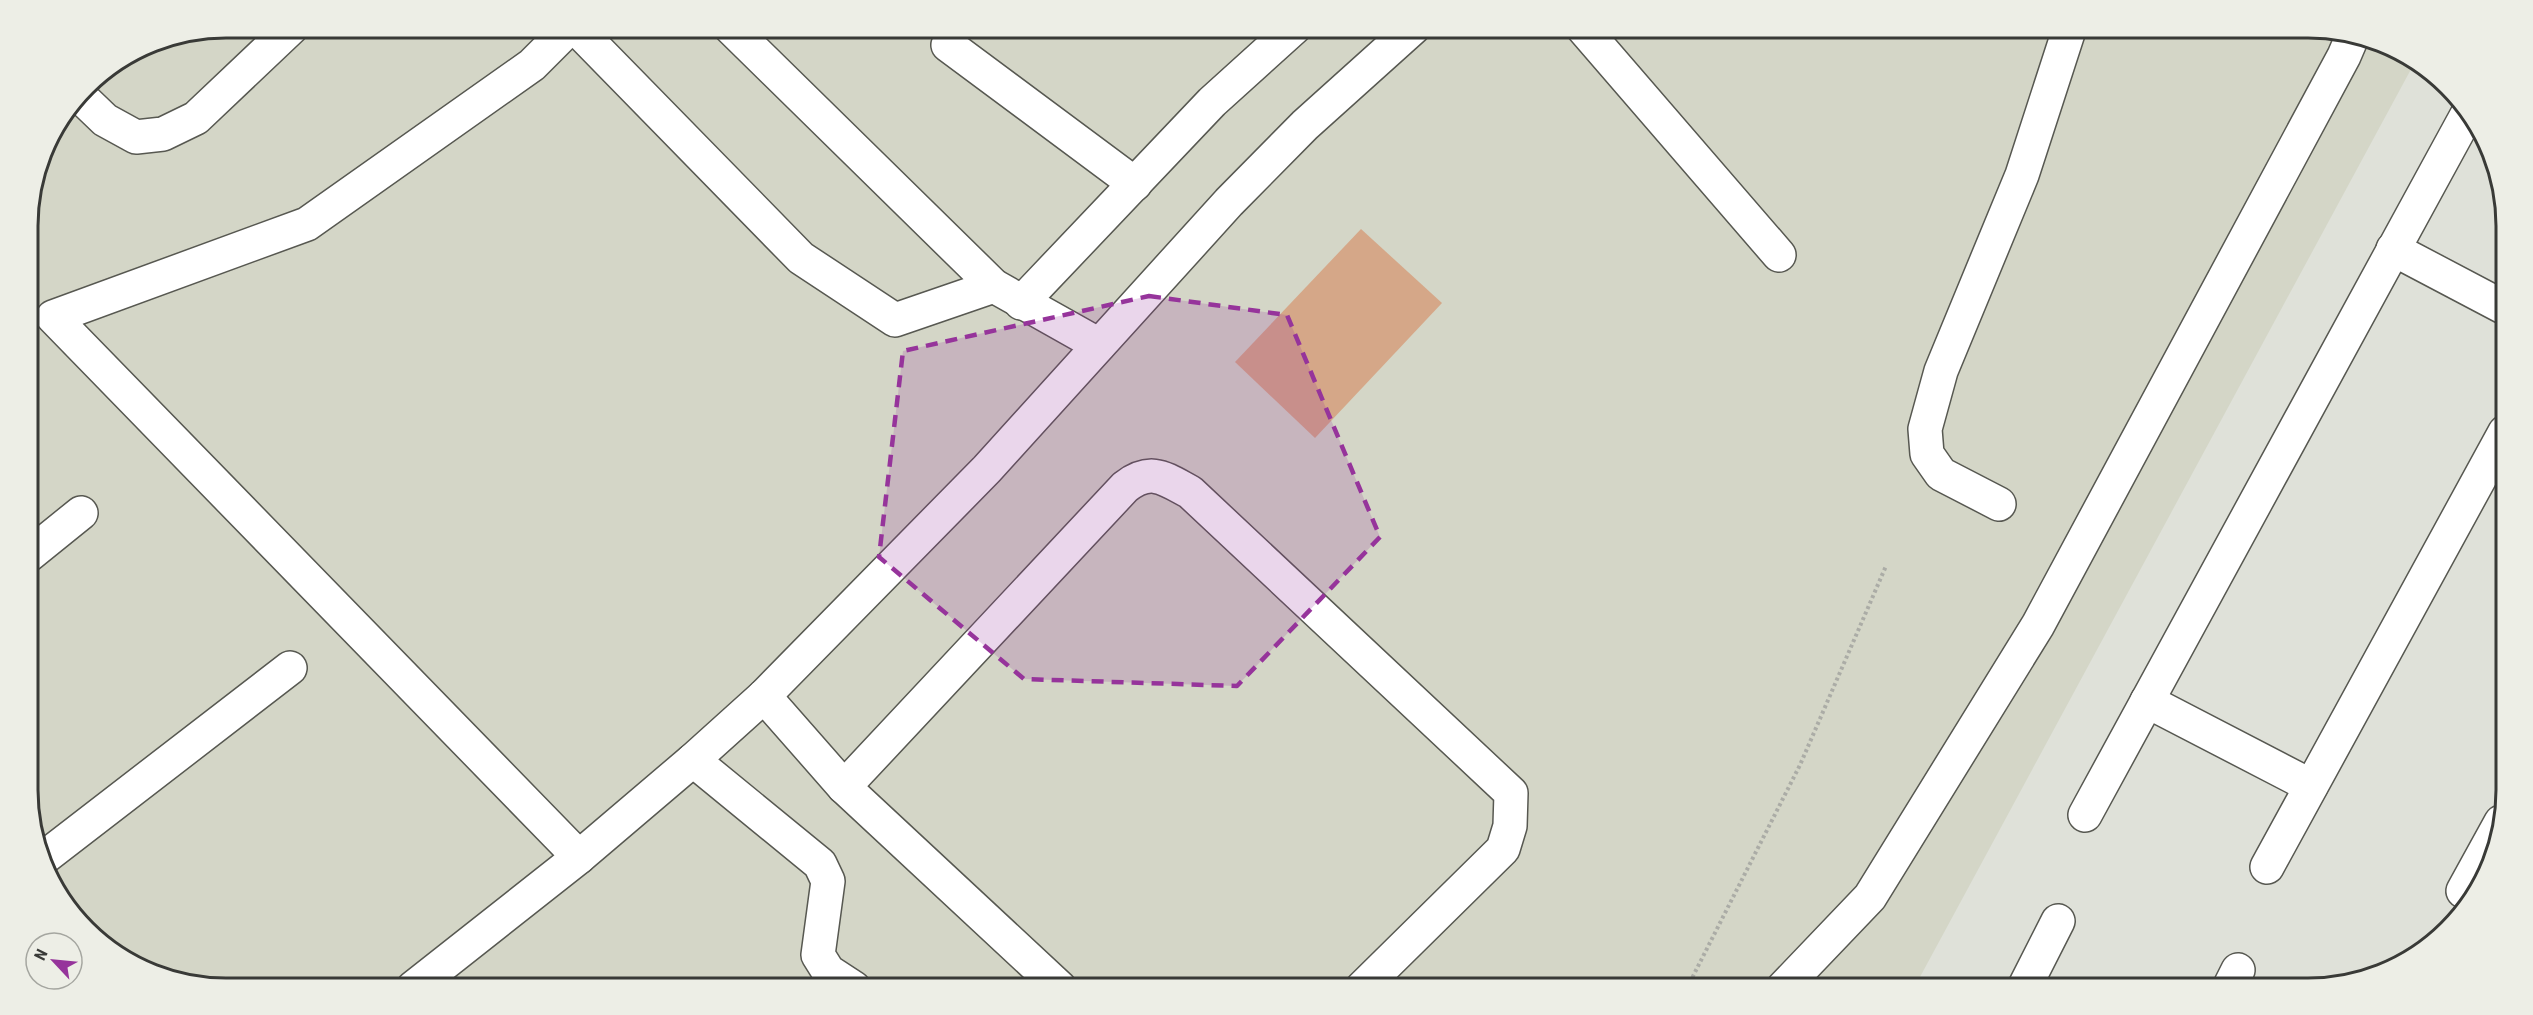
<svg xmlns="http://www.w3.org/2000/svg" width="2533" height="1015" font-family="'Roboto Condensed',sans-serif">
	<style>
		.built { fill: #d4d6c7 }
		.green { fill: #d5a788 }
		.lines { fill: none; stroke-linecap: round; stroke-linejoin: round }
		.minor-casing { stroke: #575851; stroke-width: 36 }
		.path { stroke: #abaca6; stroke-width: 4; stroke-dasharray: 3 3; stroke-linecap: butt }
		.minor { stroke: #fff; stroke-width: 33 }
		.marked { fill: #96349b; fill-opacity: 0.2; stroke: #96349b; stroke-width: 4.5; stroke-dasharray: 12 8; stroke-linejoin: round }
		.rim { fill: none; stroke: #393a37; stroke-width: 3 }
	</style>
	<rect width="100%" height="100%" fill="#dfe1d9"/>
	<polygon class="built" points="226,27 2307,27 2372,38 2416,60 1914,988 226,988 161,977 76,920 31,828 27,212 48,137 94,76 150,42"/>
	<polygon class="green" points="1361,229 1442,303 1315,438 1235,362"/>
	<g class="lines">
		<defs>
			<g id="minor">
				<polyline points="570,27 532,65 307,224 53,317 579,857"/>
				<polyline points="575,27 801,258 895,320 994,286"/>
				<polyline points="730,27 994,286 1099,345"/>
				<polyline points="1582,27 1779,255"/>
				<polyline points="948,45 1135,184"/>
				<polyline points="80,96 105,120 136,137 163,134 196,118 292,27"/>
				<polyline points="2393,249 2505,308"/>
				<polyline points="1021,303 1212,102 1295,27"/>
				<polyline points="1999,504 1941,474 1927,454 1925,429 1941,371 2022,175 2070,27"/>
				<polyline points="29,555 81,513"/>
				<polyline points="764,696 844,787 1060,988"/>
				<polyline points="2147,701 2311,786"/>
				<polyline points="693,760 820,864 828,881 818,955 828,971 854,988"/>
				<path d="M844,787L1125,487C1151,467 1164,478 1190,492L1511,793L1510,826L1503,849L1362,988"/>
				<polyline points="2085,815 2468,113"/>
				<polyline points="45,857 290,668"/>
				<polyline points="2267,867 2505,432"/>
				<polyline points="2463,891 2501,822"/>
				<polyline points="413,988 579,857 693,760 764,696 987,469 1229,202 1305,125 1414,27"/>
				<polyline points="1783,988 1870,897 2038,625 2344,56 2353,35"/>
				<polyline points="2024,988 2058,921"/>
				<polyline points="2229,988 2238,970"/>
			</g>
		</defs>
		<use href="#minor" class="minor-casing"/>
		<polyline class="path" points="1687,988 1800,765 1886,566"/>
		<use href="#minor" class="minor"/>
	</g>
	<path class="marked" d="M1149,296L1287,315L1380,537L1237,686L1024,679L879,557L903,351Z"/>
	<path d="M0 0H2533V1015H0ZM226 38H2308A188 188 0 0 1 2496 226V790A188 188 0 0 1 2308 978H226A188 188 0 0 1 38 790V226A188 188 0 0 1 226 38Z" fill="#edeee6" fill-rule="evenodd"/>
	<path class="rim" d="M226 38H2308A188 188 0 0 1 2496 226V790A188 188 0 0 1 2308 978H226A188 188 0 0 1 38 790V226A188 188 0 0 1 226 38Z"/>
	<g transform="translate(54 961) rotate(296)"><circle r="28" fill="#edeee6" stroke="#a5a6a0" stroke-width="1.5"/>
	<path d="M0-4.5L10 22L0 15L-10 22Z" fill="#96349b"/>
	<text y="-9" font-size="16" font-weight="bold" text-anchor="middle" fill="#393a37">N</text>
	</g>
</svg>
